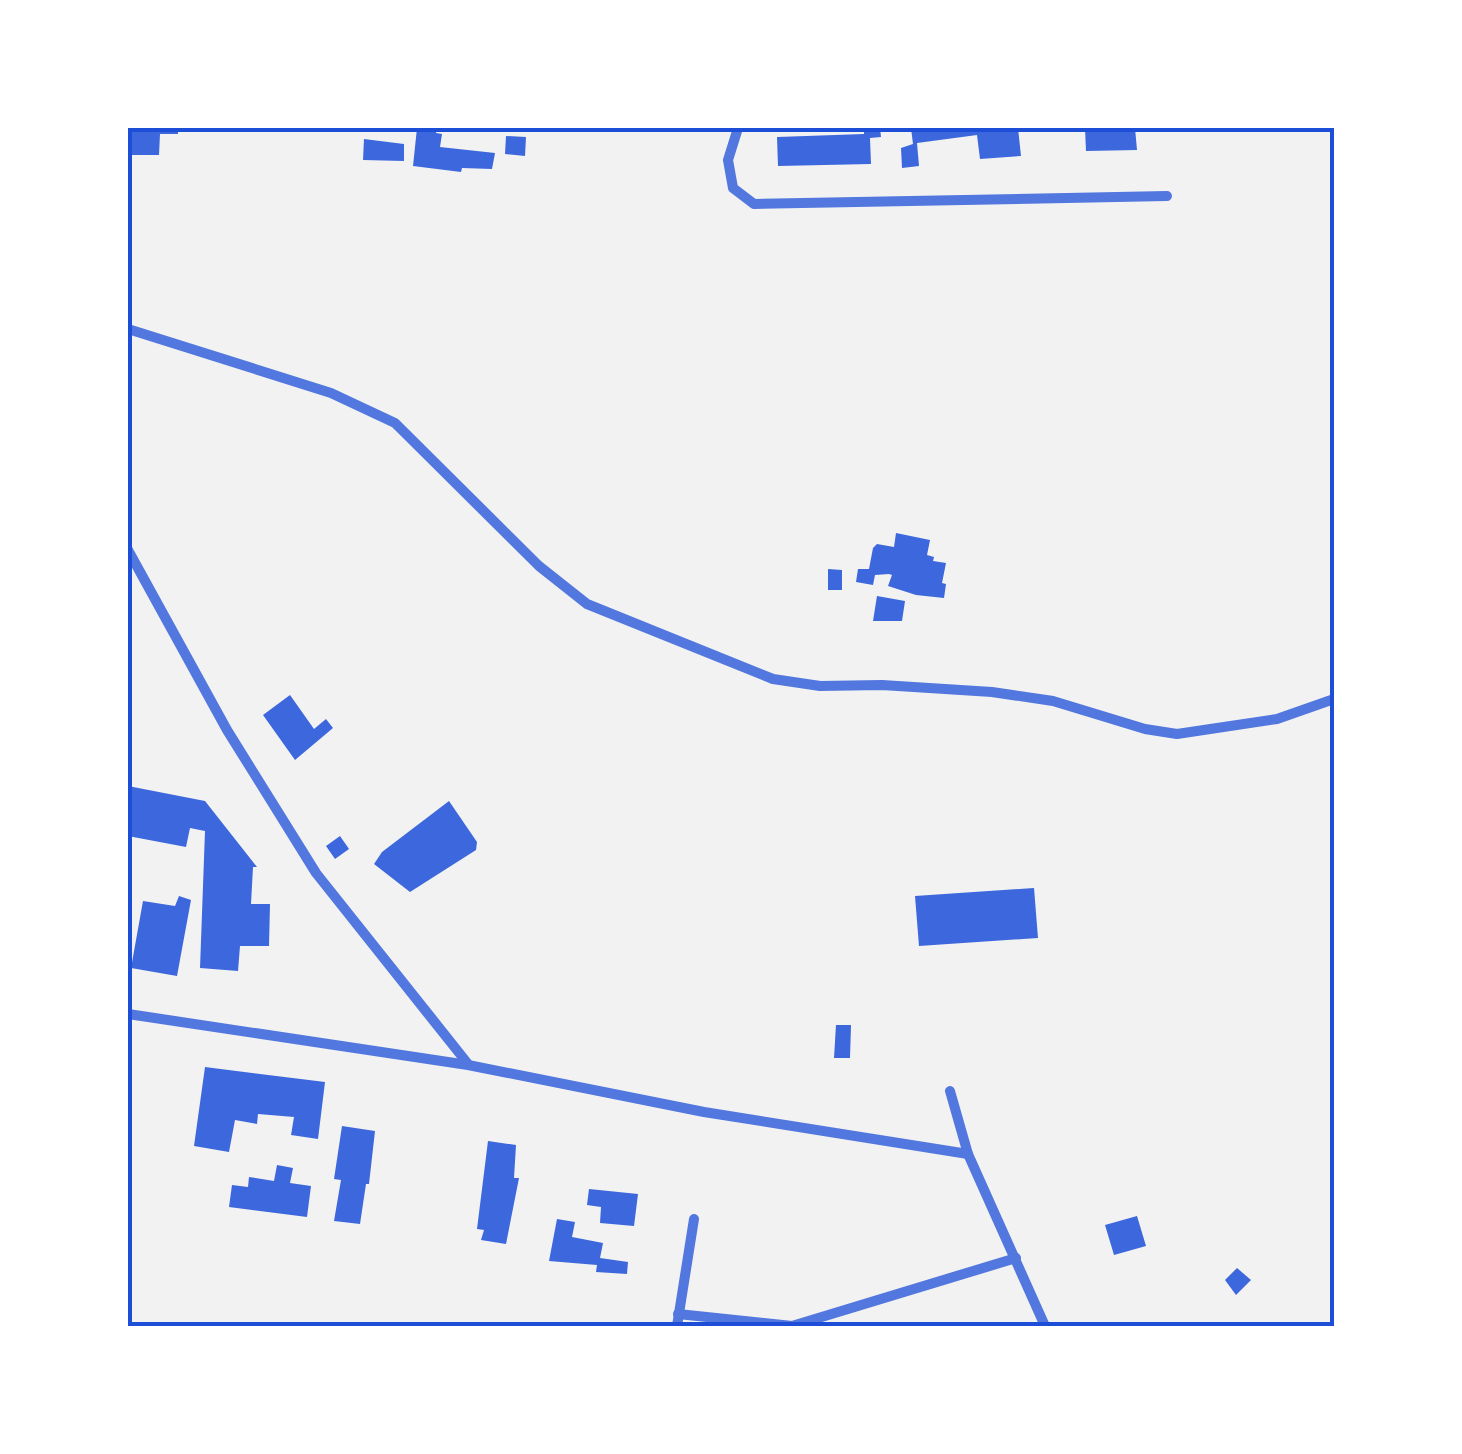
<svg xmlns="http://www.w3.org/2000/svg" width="1462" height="1454" font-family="'Open Sans',sans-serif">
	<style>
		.building { fill: #3d67dc }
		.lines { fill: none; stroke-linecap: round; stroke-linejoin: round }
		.minor { stroke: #5277de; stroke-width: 10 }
		.neatline { fill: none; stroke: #1d4ed8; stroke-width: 4 }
	</style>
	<rect width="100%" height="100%" fill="#f2f2f2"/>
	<g class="building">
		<polygon points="128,128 178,128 178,134 160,134 159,155 128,155"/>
		<polygon points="417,128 437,128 436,133 442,134 440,147 495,153 492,169 462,168 461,172 413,166"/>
		<polygon points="864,128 880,128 881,137 870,138 871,164 778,166 777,137 864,134"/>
		<polygon points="911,128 1018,128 1021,156 980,159 977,135 917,143 919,166 902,168 901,148 913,144"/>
		<polygon points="1085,128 1135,128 1137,150 1086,151"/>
		<polygon points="506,136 526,137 525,156 505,154"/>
		<polygon points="364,139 404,144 404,161 363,160"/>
		<polygon points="896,533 930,540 927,555 934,557 933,561 946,563 942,583 946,584 944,598 916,595 888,586 892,575 889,574 875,575 873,585 856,582 858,569 869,569 873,548 877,544 894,547"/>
		<polygon points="828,569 842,570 842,590 828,590"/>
		<polygon points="877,596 905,601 902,621 873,621"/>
		<polygon points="290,695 314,729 326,719 333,728 295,760 263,715"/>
		<polygon points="128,786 205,801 257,867 253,867 251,904 270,904 269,946 240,946 238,971 200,968 205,831 190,828 186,847 128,836"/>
		<polygon points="449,801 477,842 476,850 410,892 374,864 382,852"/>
		<polygon points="340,836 349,849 335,859 326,846"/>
		<polygon points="1034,888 1038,938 919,946 915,896"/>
		<polygon points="179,896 191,900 177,976 131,968 143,901 175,906"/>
		<polygon points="836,1025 851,1025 850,1058 834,1058"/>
		<polygon points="205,1067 325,1082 318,1139 291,1135 294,1117 258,1114 257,1124 235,1120 229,1152 194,1146"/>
		<polygon points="342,1126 375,1131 369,1184 366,1184 360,1224 334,1221 341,1180 334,1179"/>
		<polygon points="488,1141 516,1145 514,1178 519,1178 506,1244 481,1240 484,1230 477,1229"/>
		<polygon points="277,1165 293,1168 290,1183 311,1186 307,1217 229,1207 232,1185 248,1187 249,1177 274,1181"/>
		<polygon points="589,1189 638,1194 634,1226 600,1223 601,1207 587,1205"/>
		<polygon points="1137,1216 1146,1246 1114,1255 1105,1225"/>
		<polygon points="557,1219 575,1222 572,1237 603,1243 600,1258 628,1262 627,1274 596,1272 597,1265 549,1261"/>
		<polygon points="1237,1268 1251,1280 1236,1295 1225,1280"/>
	</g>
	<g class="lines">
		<g class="minor">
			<polyline points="738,128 728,160 733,188 754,204 1167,196"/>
			<polyline points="128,329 331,393 395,423 539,566 587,604 773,679 820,686 882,685 992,692 1053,701 1145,729 1177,734 1277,719 1334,699"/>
			<polyline points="128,550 227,730 316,873 468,1064"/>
			<polyline points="128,1014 468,1065 704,1112 968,1154"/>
			<polyline points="950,1091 968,1154 1045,1326"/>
			<polyline points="678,1314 792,1326 1016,1258"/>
			<polyline points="677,1326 694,1219"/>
		</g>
	</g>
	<rect width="1462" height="1454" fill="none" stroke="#ffffff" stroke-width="260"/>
	<rect x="130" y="130" width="1202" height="1194" class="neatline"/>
</svg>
